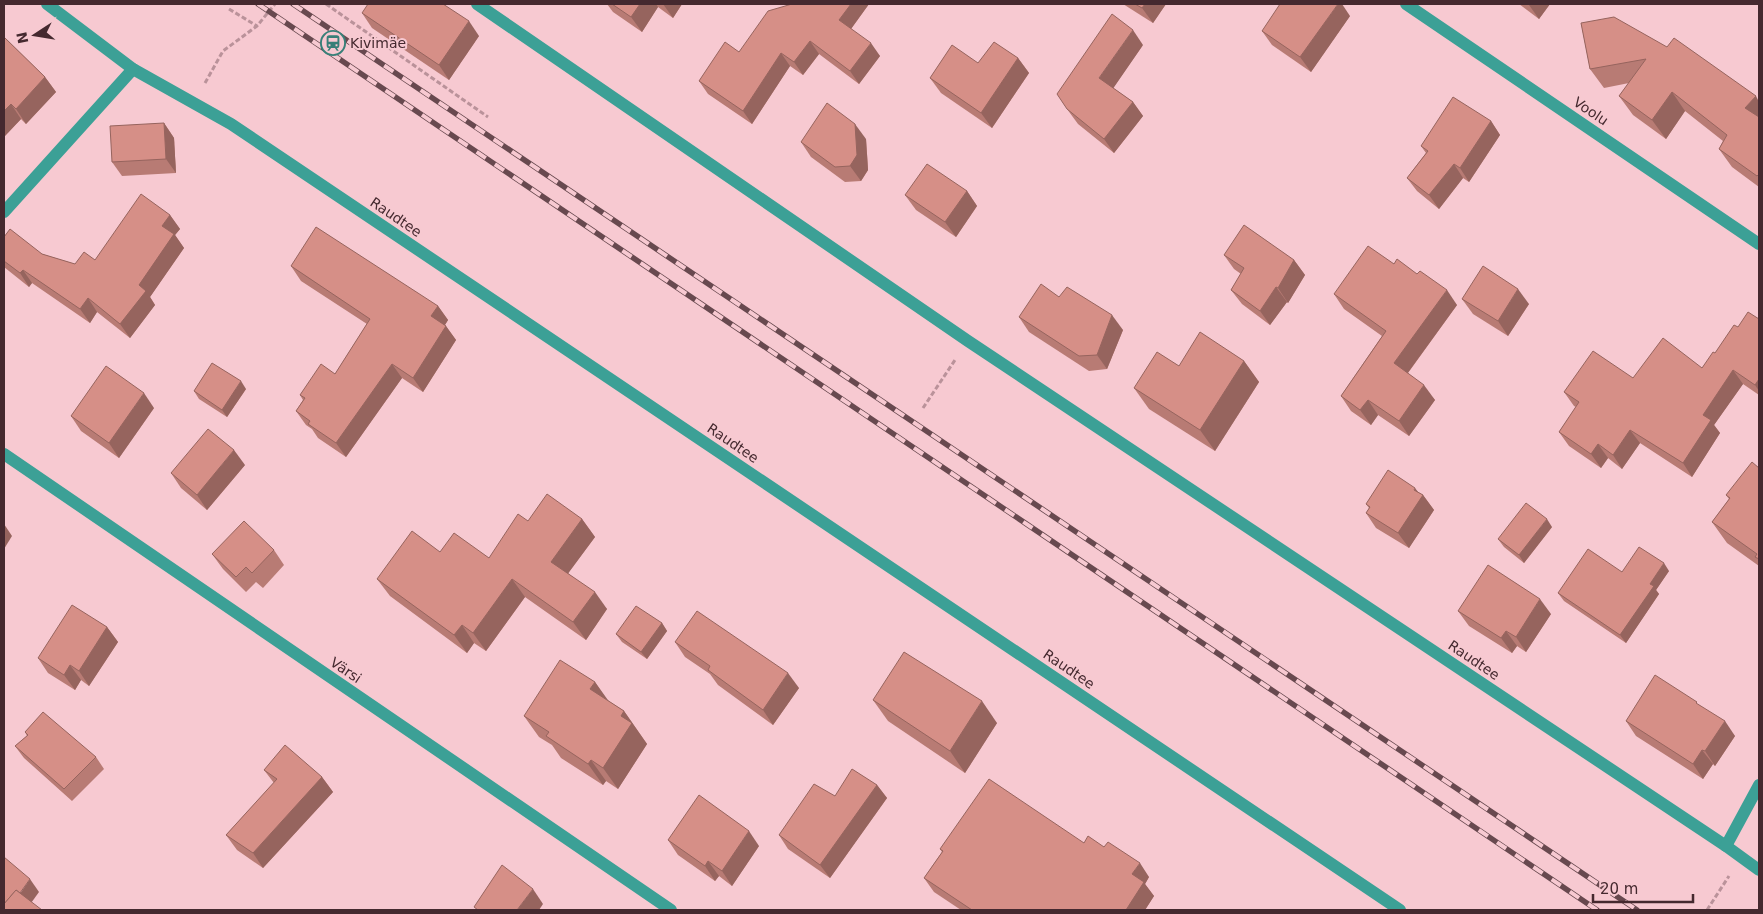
<svg xmlns="http://www.w3.org/2000/svg" width="1763" height="914" font-family="'DejaVu Sans',sans-serif">
	<style>
		.lines { fill: none; stroke-linecap: round; stroke-linejoin: round }
		.path { stroke: #ba929a; stroke-width: 3; stroke-dasharray: 5 2.5; stroke-linecap: butt }
		.minor { stroke: #3ca096; stroke-width: 12 }
		.rail-casing { stroke: #68494f; stroke-width: 5.5 }
		.rail { stroke: #f7c9d1; stroke-width: 4; stroke-dasharray: 11; stroke-linecap: butt }
		.wall { fill: #b87b74 }
		.shaded-wall { fill: #96645e }
		.building { fill: #d68f87; stroke: #96645e }
		.labels { text-anchor: middle; stroke-width: 4; stroke-linejoin: round; paint-order: stroke }
		.poi-label { font-size: 14px; fill: #45292f; stroke: #f7c9d1; text-anchor: start }
		.street-label { font-size: 14px; fill: #45292f; stroke: #f7c9d1 }
	</style>
	<rect width="100%" height="100%" fill="#f7c9d1"/>
	<g class="lines">
		<g class="path">
			<polyline points="326,4 488,117"/>
			<polyline points="229,9 257,26"/>
			<polyline points="205,83 223,51 257,26 275,4"/>
			<polyline points="923,408 955,360"/>
			<polyline points="1707,910 1729,876"/>
		</g>
		<g class="minor">
			<polyline points="47,4 133,69 231,124 1400,910"/>
			<polyline points="477,4 968,341 1726,846 1759,870"/>
			<polyline points="1406,4 1759,244"/>
			<polyline points="4,212 133,69"/>
			<polyline points="4,454 671,910"/>
			<polyline points="1726,846 1759,785"/>
		</g>
		<defs>
			<g id="rail">
				<polyline points="258,4 1597,910"/>
				<polyline points="293,4 1637,910"/>
			</g>
		</defs>
		<use href="#rail" class="rail-casing"/>
		<use href="#rail" class="rail"/>
	</g>
	<g class="wall">
		<polygon points="607,4 682,4 673,18 658,7 642,32 613,12"/>
		<polygon points="792,4 869,4 851,29 880,56 859,84 819,54 803,75 790,66 752,124 708,94 699,81 739,52"/>
		<polygon points="1123,4 1166,4 1153,23"/>
		<polygon points="1519,4 1550,4 1539,19"/>
		<polygon points="362,13 479,36 449,80 372,28"/>
		<polygon points="1350,16 1311,72 1272,45 1262,31"/>
		<polygon points="1581,23 1759,102 1759,187 1732,167 1719,149 1723,141 1685,111 1666,139 1633,115 1619,96 1629,83 1604,88 1590,69"/>
		<polygon points="4,37 45,77 56,92 26,124 21,119 4,137"/>
		<polygon points="1143,45 1113,88 1133,102 1143,116 1114,153 1078,124 1067,109"/>
		<polygon points="1018,58 1029,73 992,128 941,93 930,78 978,63"/>
		<polygon points="1491,121 1500,135 1469,182 1463,178 1439,209 1417,191 1407,178 1426,153 1421,146"/>
		<polygon points="164,123 174,138 176,173 122,176 112,162"/>
		<polygon points="866,139 868,170 861,181 845,182 811,157 801,142"/>
		<polygon points="967,191 977,206 956,237 916,210 905,195"/>
		<polygon points="170,215 180,229 175,235 184,248 150,297 155,305 130,338 97,312 90,323 32,283 29,287 4,267 4,237 42,254 75,264 95,260"/>
		<polygon points="1224,255 1294,260 1305,275 1288,303 1287,302 1270,325 1242,304 1231,290 1241,274 1234,269"/>
		<polygon points="1394,264 1457,305 1408,373 1435,400 1409,436 1378,415 1371,425 1351,411 1341,396 1382,336 1344,309 1334,294"/>
		<polygon points="291,266 438,306 448,320 445,325 456,340 423,392 402,378 346,457 318,438 312,429 306,425 296,411 303,400 300,395 335,374 367,324 301,281"/>
		<polygon points="1059,297 1123,330 1107,369 1089,371 1029,332 1019,317"/>
		<polygon points="1462,299 1529,304 1508,336 1473,314"/>
		<polygon points="1759,319 1759,395 1743,384 1714,425 1720,433 1692,477 1640,443 1622,469 1608,458 1601,468 1569,446 1559,432 1576,407 1574,406 1564,392 1633,378 1702,368 1738,327"/>
		<polygon points="1244,361 1259,382 1215,451 1149,409 1134,388 1179,366"/>
		<polygon points="246,389 227,417 199,399 194,391"/>
		<polygon points="154,408 119,458 81,431 71,416"/>
		<polygon points="245,465 207,510 181,488 171,473"/>
		<polygon points="1759,468 1759,566 1727,543 1712,522 1729,499 1726,495"/>
		<polygon points="1418,492 1423,495 1434,510 1409,548 1376,528 1366,513 1369,508 1366,504"/>
		<polygon points="582,519 595,537 568,573 607,609 586,640 525,597 486,651 474,643 467,653 390,596 377,579 440,552 489,558 528,521"/>
		<polygon points="1552,527 1524,563 1504,547 1498,539"/>
		<polygon points="274,550 284,565 263,588 256,582 246,592 223,569 212,554"/>
		<polygon points="1669,571 1656,590 1659,594 1626,643 1564,601 1558,593 1622,572"/>
		<polygon points="1458,611 1551,614 1526,652 1517,646 1512,653 1469,626"/>
		<polygon points="662,623 667,631 647,659 622,642 616,634"/>
		<polygon points="107,627 118,642 89,686 81,680 75,690 48,673 38,658"/>
		<polygon points="675,642 799,688 773,725 718,685 710,674 685,657"/>
		<polygon points="595,682 607,700 624,711 647,744 618,789 606,781 603,785 561,758 552,745 539,737 524,716"/>
		<polygon points="873,700 997,723 965,773 888,721"/>
		<polygon points="1699,705 1735,736 1715,766 1713,764 1703,779 1636,736 1626,721"/>
		<polygon points="25,732 96,757 104,769 72,801 24,758 15,746 27,736"/>
		<polygon points="264,770 322,777 333,792 263,868 237,850 226,835 274,783"/>
		<polygon points="877,785 887,798 830,878 788,849 779,835 835,796"/>
		<polygon points="668,840 759,846 732,886 719,876 715,881 678,855"/>
		<polygon points="1084,843 1149,877 1145,884 1154,896 1145,910 961,910 934,892 924,878 942,852 940,849"/>
	</g>
	<g class="shaded-wall">
		<polygon points="640,4 656,4 658,7 642,32 631,17"/>
		<polygon points="663,4 682,4 673,18"/>
		<polygon points="851,4 869,4 848,33 839,20"/>
		<polygon points="1145,4 1166,4 1153,23 1142,8"/>
		<polygon points="1338,4 1342,4 1350,16 1311,72 1300,57"/>
		<polygon points="1530,4 1550,4 1539,19 1529,5"/>
		<polygon points="469,21 479,36 449,80 439,65"/>
		<polygon points="1133,30 1143,45 1110,93 1099,78"/>
		<polygon points="810,41 819,54 803,75 794,62"/>
		<polygon points="871,43 880,56 859,84 850,71"/>
		<polygon points="781,53 790,66 752,124 743,111"/>
		<polygon points="1018,58 1029,73 992,128 981,113"/>
		<polygon points="45,77 56,92 26,124 16,109"/>
		<polygon points="1672,92 1685,111 1666,139 1652,120"/>
		<polygon points="1756,96 1759,102 1759,126 1745,108"/>
		<polygon points="1133,102 1143,116 1114,153 1104,139"/>
		<polygon points="11,104 21,119 4,137 4,111"/>
		<polygon points="1491,121 1500,135 1469,182 1460,168"/>
		<polygon points="164,123 174,138 176,173 166,159"/>
		<polygon points="855,124 866,139 868,170 861,181 850,166"/>
		<polygon points="1454,164 1463,178 1439,209 1429,195"/>
		<polygon points="967,191 977,206 956,237 945,222"/>
		<polygon points="170,215 180,229 175,235 184,248 150,297 155,305 130,338 120,324 139,285 162,226"/>
		<polygon points="1294,260 1305,275 1288,303 1278,288"/>
		<polygon points="23,270 32,283 29,287 20,273"/>
		<polygon points="1276,287 1287,302 1270,325 1260,311"/>
		<polygon points="1518,289 1529,304 1508,336 1498,321"/>
		<polygon points="1447,290 1457,305 1404,378 1394,363"/>
		<polygon points="88,298 97,312 90,323 80,309"/>
		<polygon points="438,306 448,320 441,331 431,316"/>
		<polygon points="1112,315 1123,330 1107,369 1097,355"/>
		<polygon points="446,326 456,340 423,392 413,378"/>
		<polygon points="1244,361 1259,382 1215,451 1200,430"/>
		<polygon points="392,364 402,378 346,457 336,443"/>
		<polygon points="1733,370 1743,384 1714,425 1720,433 1692,477 1683,463 1703,415"/>
		<polygon points="1759,379 1759,391 1755,385"/>
		<polygon points="241,381 246,389 227,417 222,410"/>
		<polygon points="1424,385 1435,400 1409,436 1399,421"/>
		<polygon points="144,393 154,408 119,458 109,443"/>
		<polygon points="1368,400 1378,415 1371,425 1360,410"/>
		<polygon points="1630,430 1640,443 1622,469 1613,455"/>
		<polygon points="1598,444 1608,458 1601,468 1591,454"/>
		<polygon points="234,450 245,465 207,510 197,495"/>
		<polygon points="1415,488 1422,497 1423,495 1434,510 1409,548 1398,533"/>
		<polygon points="582,519 595,537 564,579 551,562"/>
		<polygon points="1547,519 1552,527 1524,563 1519,555"/>
		<polygon points="4,524 12,536 4,549"/>
		<polygon points="1664,563 1669,571 1656,590 1659,594 1626,643 1620,635 1650,584"/>
		<polygon points="512,579 525,597 486,651 473,633"/>
		<polygon points="595,592 607,609 586,640 573,622"/>
		<polygon points="1540,599 1551,614 1526,652 1516,637"/>
		<polygon points="662,623 667,631 647,659 641,652"/>
		<polygon points="462,625 474,643 467,653 454,635"/>
		<polygon points="107,627 118,642 89,686 79,671"/>
		<polygon points="1506,631 1517,646 1512,653 1501,638"/>
		<polygon points="70,665 81,680 75,690 64,675"/>
		<polygon points="788,673 799,688 773,725 763,710"/>
		<polygon points="595,682 610,703 590,689"/>
		<polygon points="982,701 997,723 965,773 950,751"/>
		<polygon points="624,711 647,744 618,789 603,768 621,716"/>
		<polygon points="1725,721 1735,736 1715,766 1705,751"/>
		<polygon points="1702,750 1713,764 1703,779 1693,764"/>
		<polygon points="591,760 606,781 603,785 588,764"/>
		<polygon points="322,777 333,792 263,868 253,853"/>
		<polygon points="877,785 887,798 830,878 820,865"/>
		<polygon points="749,831 759,846 732,886 722,871"/>
		<polygon points="708,861 719,876 715,881 705,866"/>
		<polygon points="1140,863 1149,877 1145,884 1154,896 1145,910 1126,910 1132,874"/>
		<polygon points="30,879 39,892 26,910 9,910"/>
		<polygon points="533,889 543,904 539,910 517,910"/>
	</g>
	<g class="building">
		<polygon points="368,4 443,4 469,21 439,65 362,13"/>
		<polygon points="612,4 640,4 631,17"/>
		<polygon points="792,4 851,4 839,20 871,43 850,71 810,41 794,62 781,53 743,111 699,81 725,42 739,52 768,11"/>
		<polygon points="1135,4 1145,4 1142,8"/>
		<polygon points="1280,4 1338,4 1300,57 1262,31"/>
		<polygon points="1112,14 1133,30 1099,78 1133,102 1104,139 1067,109 1057,94"/>
		<polygon points="1614,17 1667,47 1674,38 1756,96 1745,108 1759,117 1759,174 1757,176 1719,149 1727,135 1672,92 1652,120 1619,96 1646,59 1590,69 1581,23"/>
		<polygon points="4,37 45,77 16,109 11,104 4,111"/>
		<polygon points="994,42 1018,58 981,113 930,78 952,45 978,63"/>
		<polygon points="1453,97 1491,121 1460,168 1454,164 1429,195 1407,178 1428,151 1421,146"/>
		<polygon points="827,103 855,124 857,155 850,166 835,167 801,142"/>
		<polygon points="164,123 166,159 112,162 110,126"/>
		<polygon points="927,164 967,191 945,222 905,195"/>
		<polygon points="141,194 170,215 162,226 174,234 139,285 146,291 120,324 88,298 80,309 23,270 20,273 4,261 4,237 10,229 42,254 75,264 84,252 95,260"/>
		<polygon points="1244,225 1294,260 1278,288 1276,287 1260,311 1231,290 1244,268 1224,255"/>
		<polygon points="316,227 438,306 431,316 446,326 413,378 392,364 336,443 308,424 310,421 296,411 305,398 300,395 321,364 335,374 370,319 291,266"/>
		<polygon points="1368,246 1394,264 1397,259 1417,274 1420,271 1447,290 1394,363 1424,385 1399,421 1368,400 1360,410 1341,396 1386,331 1334,294"/>
		<polygon points="1483,266 1518,289 1498,321 1462,299"/>
		<polygon points="1041,284 1059,297 1067,287 1112,315 1097,355 1079,356 1019,317"/>
		<polygon points="1748,312 1759,319 1759,379 1755,385 1733,370 1703,415 1711,420 1683,463 1630,430 1613,455 1598,444 1591,454 1559,432 1579,402 1564,392 1593,351 1633,378 1663,338 1702,368 1713,352 1715,353 1734,325 1738,327"/>
		<polygon points="1200,332 1244,361 1200,430 1134,388 1157,352 1179,366"/>
		<polygon points="212,363 241,381 222,410 194,391"/>
		<polygon points="106,366 144,393 109,443 71,416"/>
		<polygon points="208,429 234,450 197,495 171,473"/>
		<polygon points="1752,462 1759,468 1759,559 1755,557 1757,554 1712,522 1730,498 1726,495"/>
		<polygon points="1388,470 1415,488 1414,490 1423,495 1398,533 1366,513 1370,507 1366,504"/>
		<polygon points="547,494 582,519 551,562 595,592 573,622 512,579 473,633 462,625 454,635 377,579 412,531 440,552 454,533 489,558 518,514 528,521"/>
		<polygon points="1526,503 1547,519 1519,555 1498,539"/>
		<polygon points="244,521 274,550 252,573 246,567 236,577 212,554"/>
		<polygon points="1639,547 1664,563 1650,584 1654,586 1620,635 1558,593 1588,549 1622,572"/>
		<polygon points="1488,565 1540,599 1516,637 1506,631 1501,638 1458,611"/>
		<polygon points="72,605 107,627 79,671 70,665 64,675 38,658"/>
		<polygon points="636,606 662,623 641,652 616,634"/>
		<polygon points="697,611 788,673 763,710 708,670 710,666 675,642"/>
		<polygon points="904,652 982,701 950,751 873,700"/>
		<polygon points="560,660 595,682 590,689 624,711 621,716 632,723 603,768 591,760 588,764 546,736 549,732 524,716"/>
		<polygon points="1655,675 1697,702 1696,703 1725,721 1705,751 1702,750 1693,764 1626,721"/>
		<polygon points="43,712 96,757 64,789 15,746 28,735 25,732"/>
		<polygon points="285,745 322,777 253,853 226,835 277,779 264,770"/>
		<polygon points="852,769 877,785 820,865 779,835 814,784 835,796"/>
		<polygon points="989,779 1084,843 1088,836 1104,847 1108,842 1140,863 1132,874 1144,882 1126,910 972,910 924,878 943,851 940,849"/>
		<polygon points="699,795 749,831 722,871 708,861 705,866 668,840"/>
		<polygon points="4,857 30,879 20,893 16,890 4,904"/>
		<polygon points="502,865 533,889 517,910 478,910 474,907"/>
		<polygon points="16,890 42,910 4,910 4,904"/>
	</g>
	<defs>
		<symbol id="station-ring" viewBox="-11 -11 22 22"><circle r="9.5" fill="#f7c9d1" stroke="#387f78" stroke-width="1.5"/><path d="M-3-6H3Q5-6 5-4V2Q5 4 3 4L4.5 6H3L1.5 4h-3L-3 6H-4.5L-3 4Q-5 4-5 2V-4Q-5-6-3-6ZM-3.5-4v3h7v-3ZM-3.5 1v1.5H-2V1ZM2 1v1.5H3.5V1Z" fill="#387f78"/></symbol>
	</defs>
	<g fill-rule="evenodd">
		<use href="#station-ring" x="319" y="29" width="28" height="28"/>
	</g>
	<g class="labels">
		<g class="poi-label">
			<text x="350" y="48">Kivimäe</text>
		</g>
		<g class="street-label">
			<text transform="translate(1591 111) rotate(34)" y="5">Voolu</text>
			<text transform="translate(396 217) rotate(34)" y="5">Raudtee</text>
			<text transform="translate(733 443) rotate(34)" y="5">Raudtee</text>
			<text transform="translate(1474 660) rotate(34)" y="5">Raudtee</text>
			<text transform="translate(1069 669) rotate(34)" y="5">Raudtee</text>
			<text transform="translate(346 670) rotate(34)" y="5">Värsi</text>
		</g>
	</g>
	<rect width="1763" height="914" fill="none" stroke="#45292f" stroke-width="10"/>
	<g transform="translate(35 35) rotate(258)" stroke="#f7c9d1" stroke-width="4" paint-order="stroke">
	<path d="M0-4L9 19L0 12L-9 19Z" fill="#45292f"/>
	<text y="-8" font-size="14" font-weight="bold" text-anchor="middle" fill="#45292f">N</text>
	</g>
	<path d="M1593 894v8h100v-8" fill="none" stroke="#45292f" stroke-width="2.5"/>
	<text x="1600" y="894" font-size="15" fill="#45292f" stroke="#f7c9d1" stroke-width="4" paint-order="stroke">20 m</text>
</svg>
